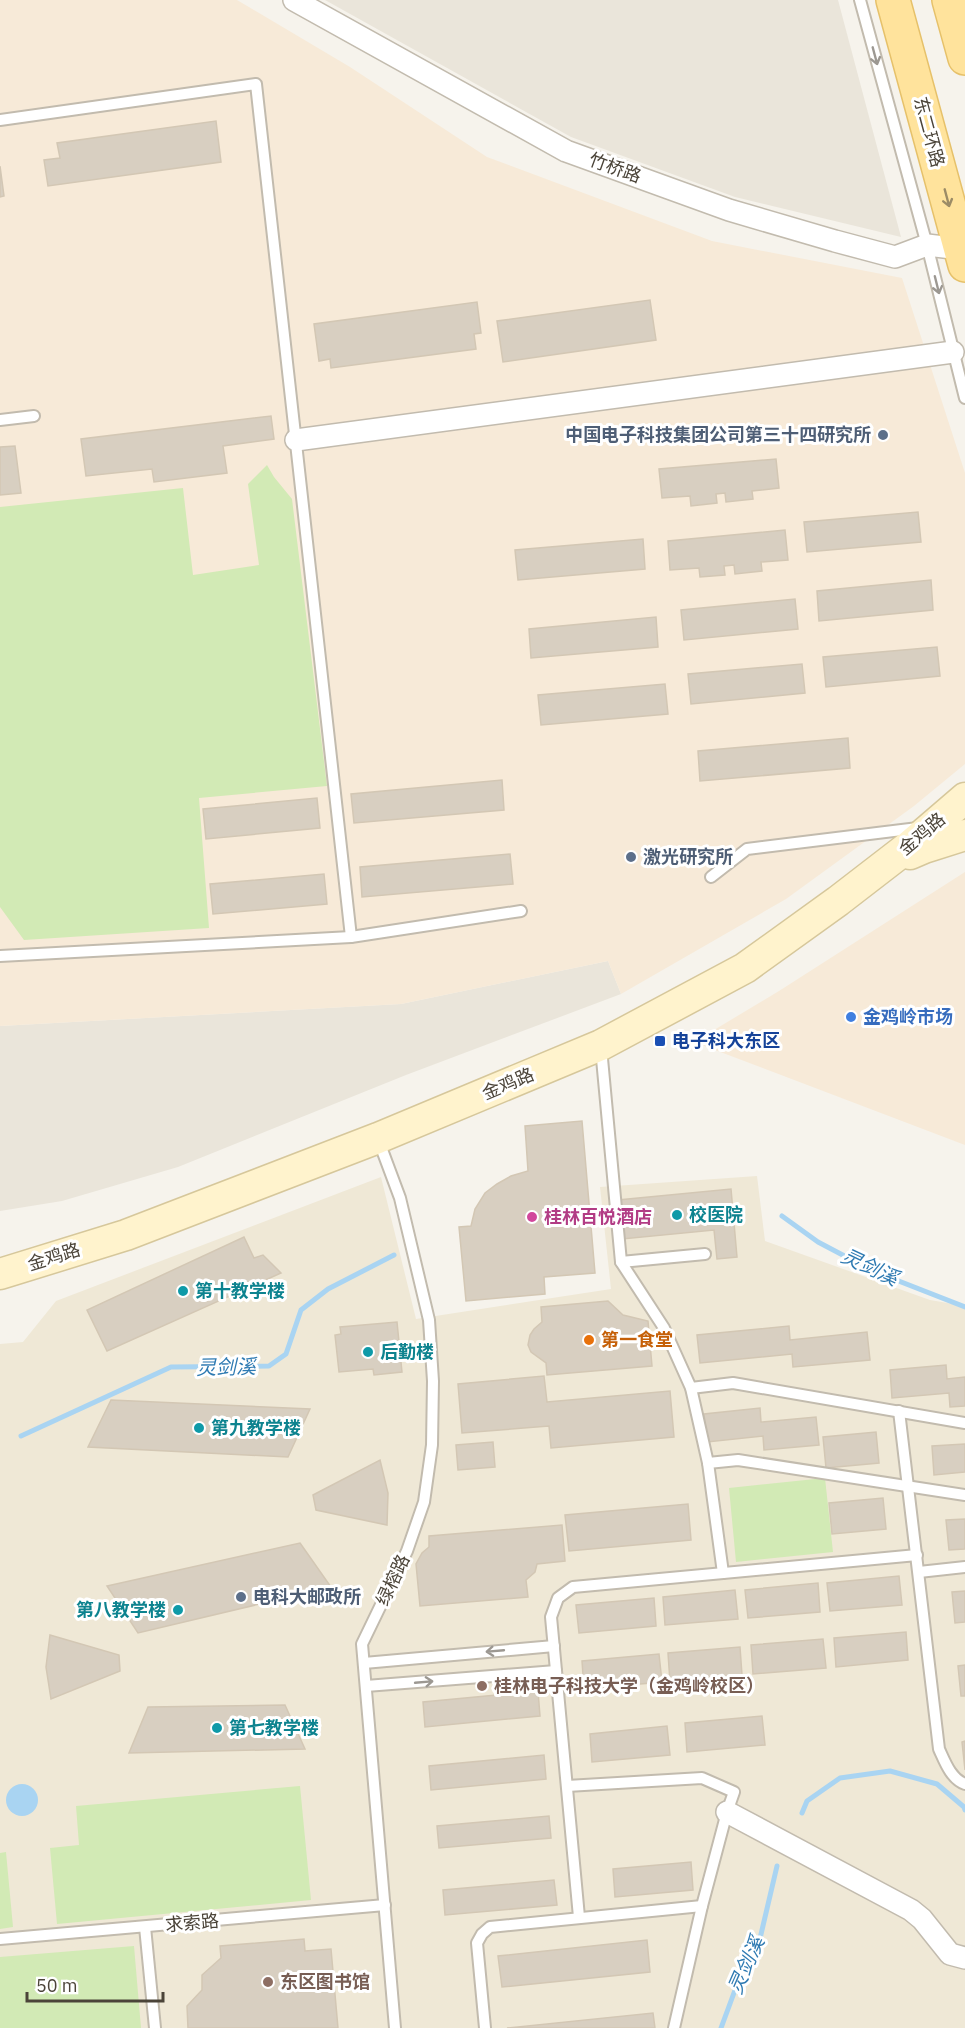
<svg xmlns="http://www.w3.org/2000/svg" width="965" height="2028" font-family="'IBM Plex Sans','Noto Sans SC',sans-serif">
	<style>
		.residential { fill: #eae5da }
		.commercial { fill: #f7ead8 }
		.education { fill: #efe8d6 }
		.green { fill: #d2eab5 }
		.water { fill: #a9d4f2 }
		.lines { fill: none; stroke-linecap: round; stroke-linejoin: round }
		.stream { stroke: #a9d4f2; stroke-width: 5 }
		.building { fill: #d8cfc1; stroke: #d3c7b4; stroke-width: 1.5 }
		.service-casing { stroke: #c2bbae; stroke-width: 14 }
		.minor-casing { stroke: #c2bbae; stroke-width: 24 }
		.secondary-casing { stroke: #d6c79b; stroke-width: 33 }
		.primary-casing { stroke: #e6c16a; stroke-width: 36 }
		.service { stroke: #fff; stroke-width: 10 }
		.minor { stroke: #fff; stroke-width: 21 }
		.secondary { stroke: #fff3cd; stroke-width: 30 }
		.primary { stroke: #ffe39c; stroke-width: 33 }
		.oneway { stroke: #9c9892 }
		.oneway2 { stroke: #9c8c66 }
		.service-dot { fill: #5c6f8a; stroke: #fff; stroke-width: 2 }
		.shop-dot { fill: #3f7fe0; stroke: #fff; stroke-width: 2 }
		.transit-dot { fill: #1a4fb4; stroke: #fff; stroke-width: 2 }
		.culture-dot { fill: #0f9aa8; stroke: #fff; stroke-width: 2 }
		.hotel-dot { fill: #d1479c; stroke: #fff; stroke-width: 2 }
		.food-dot { fill: #e8710a; stroke: #fff; stroke-width: 2 }
		.education-dot { fill: #8d6e63; stroke: #fff; stroke-width: 2 }
		.labels { text-anchor: middle; stroke-width: 6; stroke-linejoin: round; paint-order: stroke }
		.street-label { font-size: 18px; fill: #4b4439; stroke: #fff }
		.service-label { font-size: 18px; font-weight: bold; fill: #4e5e75; stroke: #fff; text-anchor: start }
		.shop-label { font-size: 18px; font-weight: bold; fill: #366cbe; stroke: #fff; text-anchor: start }
		.transit-label { font-size: 18px; font-weight: bold; fill: #164399; stroke: #fff; text-anchor: start }
		.culture-label { font-size: 18px; font-weight: bold; fill: #0d838f; stroke: #fff; text-anchor: start }
		.hotel-label { font-size: 18px; font-weight: bold; fill: #b23c85; stroke: #fff; text-anchor: start }
		.food-label { font-size: 18px; font-weight: bold; fill: #c56008; stroke: #fff; text-anchor: start }
		.education-label { font-size: 18px; font-weight: bold; fill: #785e54; stroke: #fff; text-anchor: start }
		.water-label { font-size: 20px; font-style: italic; fill: #2e7ab2; stroke: #fff }
	</style>
	<rect width="100%" height="100%" fill="#f6f3ec"/>
	<g class="residential">
		<polygon points="325,0 838,0 901,237 735,197 571,137"/>
		<polygon points="608,961 621,994 406,1075 178,1167 62,1201 0,1211 0,1026 401,1004"/>
	</g>
	<g class="commercial">
		<polygon points="0,0 237,0 350,67 487,157 712,241 902,278 965,473 965,764 914,806 786,899 621,994 608,961 401,1004 0,1026"/>
		<polygon points="965,872 965,1145 694,1042 779,991"/>
	</g>
	<polygon class="education" points="757,1176 765,1241 930,1300 965,1306 965,2028 0,2028 0,1344 23,1342 56,1301 381,1177 416,1319 611,1289 600,1187"/>
	<g class="green">
		<polygon points="267,465 274,477 292,499 327,786 199,798 209,928 24,940 0,907 0,507 183,488 193,575 259,565 248,484"/>
		<polygon points="825,1478 833,1552 736,1562 729,1488"/>
		<polygon points="300,1786 311,1900 57,1924 50,1848 79,1845 76,1806"/>
		<polygon points="6,1852 13,1927 0,1929 0,1853"/>
		<polygon points="134,1946 141,2028 0,2028 0,1957"/>
	</g>
	<circle class="water" cx="22" cy="1800" r="16"/>
	<g class="lines">
		<g class="stream">
			<polyline points="782,1216 818,1242 873,1271 965,1307"/>
			<polyline points="21,1436 171,1367 269,1366 286,1354 301,1310 328,1289 394,1255"/>
			<polyline points="802,1813 807,1801 840,1778 890,1771 937,1784 964,1807 965,1810"/>
			<polyline points="721,2028 738,1982 758,1947 777,1866"/>
		</g>
	</g>
	<g class="building">
		<polygon points="216,121 221,162 48,186 44,160 60,158 57,143"/>
		<polygon points="0,166 4,196 0,197"/>
		<polygon points="650,300 656,340 503,362 497,321"/>
		<polygon points="477,302 481,333 474,334 476,349 331,368 330,359 319,361 314,324"/>
		<polygon points="271,416 274,439 223,446 227,473 154,482 152,469 86,476 81,439"/>
		<polygon points="15,446 21,493 0,495 0,447"/>
		<polygon points="776,459 779,488 752,491 753,499 726,502 725,493 716,494 717,503 691,506 690,496 662,498 659,469"/>
		<polygon points="918,512 921,542 807,552 804,522"/>
		<polygon points="785,530 788,560 761,562 762,571 735,574 734,565 724,566 725,575 700,577 699,568 670,570 668,541"/>
		<polygon points="643,539 645,569 518,580 515,550"/>
		<polygon points="931,580 933,610 819,621 817,591"/>
		<polygon points="795,599 798,629 684,640 681,610"/>
		<polygon points="656,617 658,647 531,658 529,629"/>
		<polygon points="937,647 940,676 826,687 823,657"/>
		<polygon points="802,664 805,693 691,704 688,674"/>
		<polygon points="665,684 668,714 541,725 538,695"/>
		<polygon points="848,738 850,768 700,781 698,751"/>
		<polygon points="502,780 504,810 354,823 351,794"/>
		<polygon points="317,798 320,828 206,839 203,809"/>
		<polygon points="510,854 513,884 362,897 360,867"/>
		<polygon points="324,874 327,904 213,914 210,884"/>
		<polygon points="582,1121 595,1273 544,1277 545,1294 466,1301 459,1227 471,1226 475,1209 485,1193 497,1184 511,1176 528,1171 525,1126"/>
		<polygon points="731,1189 737,1257 717,1259 714,1230 622,1239 618,1200"/>
		<polygon points="244,1237 254,1258 263,1255 281,1273 107,1351 87,1310"/>
		<polygon points="608,1301 623,1315 648,1321 652,1366 547,1375 546,1363 531,1352 528,1345 530,1335 534,1329 542,1322 541,1307"/>
		<polygon points="397,1322 402,1372 374,1375 373,1369 339,1372 335,1335 341,1334 340,1327"/>
		<polygon points="789,1326 790,1340 867,1332 870,1360 793,1367 792,1354 700,1363 697,1335"/>
		<polygon points="946,1365 947,1379 965,1377 965,1406 950,1407 949,1393 892,1398 890,1370"/>
		<polygon points="544,1376 547,1402 670,1391 674,1437 551,1448 549,1426 462,1433 458,1384"/>
		<polygon points="111,1400 310,1409 288,1457 88,1447"/>
		<polygon points="760,1408 761,1422 816,1417 819,1445 764,1450 763,1436 707,1442 704,1414"/>
		<polygon points="876,1432 879,1463 826,1468 823,1437"/>
		<polygon points="493,1442 495,1467 458,1470 456,1445"/>
		<polygon points="965,1444 965,1472 934,1475 932,1446"/>
		<polygon points="380,1460 388,1493 387,1525 316,1510 313,1495"/>
		<polygon points="883,1498 886,1529 832,1534 829,1503"/>
		<polygon points="688,1504 691,1540 569,1551 565,1515"/>
		<polygon points="965,1519 965,1549 949,1550 946,1520"/>
		<polygon points="562,1525 565,1561 537,1564 535,1572 526,1580 528,1597 420,1606 416,1564 422,1553 429,1547 429,1536"/>
		<polygon points="300,1543 331,1587 138,1633 107,1586"/>
		<polygon points="899,1576 902,1605 830,1611 827,1583"/>
		<polygon points="818,1583 820,1612 748,1618 745,1590"/>
		<polygon points="735,1590 738,1619 665,1625 663,1597"/>
		<polygon points="965,1591 965,1622 955,1623 952,1592"/>
		<polygon points="654,1598 656,1626 579,1633 576,1605"/>
		<polygon points="906,1632 908,1660 836,1667 834,1638"/>
		<polygon points="50,1635 119,1655 120,1671 51,1699 46,1667"/>
		<polygon points="823,1639 826,1668 753,1674 751,1645"/>
		<polygon points="740,1647 742,1675 670,1682 668,1653"/>
		<polygon points="659,1654 662,1682 584,1689 582,1661"/>
		<polygon points="965,1665 965,1696 961,1696 958,1666"/>
		<polygon points="538,1691 540,1716 425,1727 423,1702"/>
		<polygon points="285,1705 305,1749 129,1753 148,1707"/>
		<polygon points="762,1716 765,1745 687,1752 685,1723"/>
		<polygon points="667,1726 670,1755 592,1762 590,1734"/>
		<polygon points="965,1741 965,1770 962,1742"/>
		<polygon points="544,1755 546,1779 431,1790 429,1766"/>
		<polygon points="549,1816 551,1838 439,1848 437,1826"/>
		<polygon points="691,1862 693,1890 615,1897 613,1869"/>
		<polygon points="554,1880 557,1905 445,1915 443,1890"/>
		<polygon points="304,1939 305,1951 331,1949 338,2028 188,2028 187,2006 202,1990 202,1975 221,1958 220,1946"/>
		<polygon points="647,1940 650,1972 502,1987 498,1956"/>
		<polygon points="653,2013 655,2028 507,2028"/>
	</g>
	<g class="lines">
		<defs>
			<g id="service">
				<polyline points="860,0 927,245 965,398"/>
				<polyline points="0,120 256,84 351,937"/>
				<polyline points="0,420 34,416"/>
				<polyline points="711,877 747,849 918,828"/>
				<polyline points="0,956 351,937 521,911"/>
				<polyline points="601,1048 621,1262 664,1328 691,1388 708,1463 723,1573"/>
				<polyline points="378,1139 400,1198 429,1320 433,1381 432,1445 424,1502 407,1551 362,1644 395,2028"/>
				<polyline points="621,1262 705,1254"/>
				<polyline points="691,1388 733,1383 965,1423"/>
				<path d="M899,1411L939,1749C945,1762 951,1779 965,1784"/>
				<polyline points="708,1463 738,1460 965,1495"/>
				<polyline points="919,1572 965,1567"/>
				<polyline points="364,1663 554,1646"/>
				<polyline points="366,1686 556,1671"/>
				<polyline points="567,1786 702,1778 734,1792 727,1812 702,1906 674,2028"/>
				<polyline points="579,1917 551,1617 558,1598 573,1587 917,1555"/>
				<polyline points="145,1927 155,2028"/>
				<polyline points="0,1939 385,1905"/>
				<polyline points="485,2028 477,1943 482,1934 490,1927 702,1906"/>
			</g>
			<g id="minor">
				<polyline points="294,0 566,151 729,210 835,241 895,257 927,245 961,249"/>
				<polyline points="296,440 953,352"/>
				<polyline points="727,1812 911,1910 922,1919 950,1954 965,1958"/>
			</g>
			<g id="secondary">
				<polyline points="910,854 924,848 965,835"/>
				<polyline points="0,1274 126,1235 378,1138 601,1045 745,968 838,901 908,847 965,798"/>
			</g>
			<g id="primary">
				<polyline points="893,0 965,265"/>
				<polyline points="949,0 965,58"/>
			</g>
		</defs>
		<use href="#service" class="service-casing"/>
		<use href="#minor" class="minor-casing"/>
		<use href="#secondary" class="secondary-casing"/>
		<use href="#primary" class="primary-casing"/>
		<use href="#service" class="service"/>
		<use href="#minor" class="minor"/>
		<use href="#secondary" class="secondary"/>
		<use href="#primary" class="primary"/>
	</g>
	<defs><path id="oneway-shaft" d="M-6 0H5M1.5-3L5.5 0L1.5 3" fill="none" stroke-width="1.6" stroke-linecap="round" stroke-linejoin="round" transform="scale(1.5)"/></defs>
	<g class="oneway">
		<use href="#oneway-shaft" transform="translate(875 56) rotate(75)"/>
		<use href="#oneway-shaft" transform="translate(937 285) rotate(76)"/>
		<use href="#oneway-shaft" transform="translate(495 1651) rotate(175)"/>
		<use href="#oneway-shaft" transform="translate(424 1682) rotate(-5)"/>
	</g>
	<use class="oneway2" href="#oneway-shaft" transform="translate(947 198) rotate(75)"/>
	<g class="service-dot">
		<circle cx="883" cy="435" r="6"/>
		<circle cx="631" cy="857" r="6"/>
		<circle cx="241" cy="1597" r="6"/>
	</g>
	<circle class="shop-dot" cx="851" cy="1017" r="6"/>
	<rect class="transit-dot" x="654" y="1035" width="12" height="12" rx="3"/>
	<g class="culture-dot">
		<circle cx="677" cy="1215" r="6"/>
		<circle cx="183" cy="1291" r="6"/>
		<circle cx="368" cy="1352" r="6"/>
		<circle cx="199" cy="1428" r="6"/>
		<circle cx="178" cy="1610" r="6"/>
		<circle cx="217" cy="1728" r="6"/>
	</g>
	<circle class="hotel-dot" cx="532" cy="1217" r="6"/>
	<circle class="food-dot" cx="589" cy="1340" r="6"/>
	<g class="education-dot">
		<circle cx="482" cy="1686" r="6"/>
		<circle cx="268" cy="1982" r="6"/>
	</g>
	<g class="labels">
		<g class="street-label">
			<text transform="translate(929 132) rotate(75)" y="6">东二环路</text>
			<text transform="translate(615 168) rotate(20)" y="6">竹桥路</text>
			<text transform="translate(922 834) rotate(-40)" y="6">金鸡路</text>
			<text transform="translate(508 1084) rotate(-23)" y="6">金鸡路</text>
			<text transform="translate(54 1257) rotate(-17)" y="6">金鸡路</text>
			<text transform="translate(393 1580) rotate(-65)" y="6">绿榕路</text>
			<text transform="translate(192 1923) rotate(-5)" y="6">求索路</text>
		</g>
		<g class="service-label">
			<text x="871" y="441" text-anchor="end">中国电子科技集团公司第三十四研究所</text>
			<text x="643" y="863">激光研究所</text>
			<text x="253" y="1603">电科大邮政所</text>
		</g>
		<g class="shop-label">
			<text x="863" y="1023">金鸡岭市场</text>
		</g>
		<g class="transit-label">
			<text x="672" y="1047">电子科大东区</text>
		</g>
		<g class="culture-label">
			<text x="689" y="1221">校医院</text>
			<text x="195" y="1297">第十教学楼</text>
			<text x="380" y="1358">后勤楼</text>
			<text x="211" y="1434">第九教学楼</text>
			<text x="166" y="1616" text-anchor="end">第八教学楼</text>
			<text x="229" y="1734">第七教学楼</text>
		</g>
		<g class="hotel-label">
			<text x="544" y="1223">桂林百悦酒店</text>
		</g>
		<g class="food-label">
			<text x="601" y="1346">第一食堂</text>
		</g>
		<g class="education-label">
			<text x="494" y="1692">桂林电子科技大学（金鸡岭校区）</text>
			<text x="280" y="1988">东区图书馆</text>
		</g>
		<g class="water-label">
			<text transform="translate(870 1267) rotate(25)" y="7">灵剑溪</text>
			<text transform="translate(226 1367) rotate(-1)" y="7">灵剑溪</text>
			<text transform="translate(746 1965) rotate(-66)" y="7">灵剑溪</text>
		</g>
	</g>
	<path d="M27 1992v9h136v-9" fill="none" stroke="#4b4439" stroke-width="3"/>
	<text x="36" y="1992" font-size="18" fill="#4b4439" stroke="#ffffff" stroke-width="4.5" paint-order="stroke">50 m</text>
</svg>
